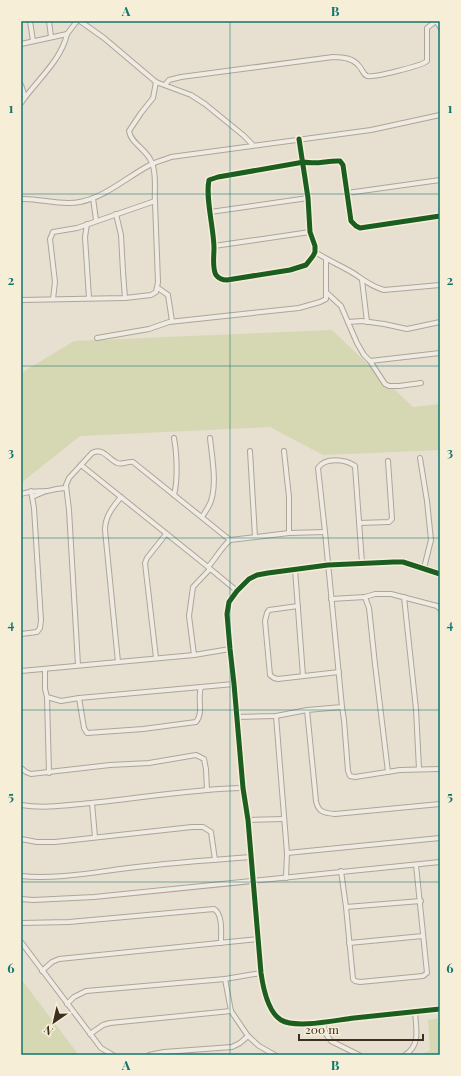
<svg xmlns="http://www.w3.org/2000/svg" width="461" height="1076" font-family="'Playfair Display',serif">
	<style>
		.green { fill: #d6d7b3 }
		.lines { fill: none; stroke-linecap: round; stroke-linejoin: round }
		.minor-casing { stroke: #ada599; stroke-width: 6 }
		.minor { stroke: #efebe3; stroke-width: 4 }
		.cycleway-casing { stroke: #f7eed8; stroke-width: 8 }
		.cycleway { stroke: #1b5e20; stroke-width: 5 }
		.grid { fill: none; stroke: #0f766e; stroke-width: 1; stroke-opacity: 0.55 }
		.neatline { fill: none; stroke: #0f766e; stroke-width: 1.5 }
		.grid-label { font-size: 13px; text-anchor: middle; font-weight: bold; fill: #0f766e }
	</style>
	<rect width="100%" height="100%" fill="#e7e0d1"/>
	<g class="green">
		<polygon points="332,330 413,407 440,404 440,450 323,455 270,427 80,436 21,483 21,373 74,341"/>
		<polygon points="21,979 75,1050 78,1055 21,1055"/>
		<polygon points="440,1018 440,1055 420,1055 430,1050 428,1020"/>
	</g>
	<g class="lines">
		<defs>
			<g id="minor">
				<polyline points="30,21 33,41"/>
				<polyline points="49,21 51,37"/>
				<polyline points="80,21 104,38 156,82 191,95 205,104 243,135 253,145"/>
				<polyline points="436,21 440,27"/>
				<polyline points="21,44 67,34 77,21"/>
				<polyline points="21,85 25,97"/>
				<path d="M165,85L169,80L181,77L333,57C343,57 353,58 359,66C362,69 363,74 367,76C372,78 422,66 427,61V28L436,21"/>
				<path d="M21,103C36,81 61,61 67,34"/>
				<path d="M299,139L308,198L310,232L315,246V252L313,256L306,265L290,270L227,280C223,280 219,279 216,275C212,268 214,256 214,248C214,229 205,197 209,180L218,177L304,162C317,165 328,160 340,161L343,165L351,221L356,226L360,228L440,216"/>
				<polyline points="347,193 440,180"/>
				<polyline points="93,198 96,220"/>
				<path d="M21,199C40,198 60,206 80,202C105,197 126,178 148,166C155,162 164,160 171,157L371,130L440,115"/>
				<polyline points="210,212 308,198"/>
				<polyline points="116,214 121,235 123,272 125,298"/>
				<polyline points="87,224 85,237 89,298"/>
				<polyline points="214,246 310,232"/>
				<path d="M315,252C326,259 337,264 348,270C361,277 369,286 384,290L440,285"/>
				<polyline points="362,280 367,322"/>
				<polyline points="158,288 168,295 172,321"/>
				<polyline points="326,292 341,306 357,343 364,355 370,361 385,384 389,386 399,386 421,383"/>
				<polyline points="53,299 55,282 50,239 53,232 77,228 155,201"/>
				<path d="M21,300L125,298L151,295L156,292L158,282C157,256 156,229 155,202C154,190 157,175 152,163C147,149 131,144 129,131L141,113L153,98L156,82"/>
				<polyline points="348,322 362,321 384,324 407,329 440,322"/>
				<polyline points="97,338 149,329 169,322 299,308 320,302 326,299 326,259"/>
				<polyline points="370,361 440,353"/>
				<polyline points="250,451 255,537"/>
				<polyline points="284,451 289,497 289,533"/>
				<polyline points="420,458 427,501 431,540 424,568"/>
				<path d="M81,465L208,567C216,558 221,548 230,540"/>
				<path d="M21,494C30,491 37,491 47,491C53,490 59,488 66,488"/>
				<path d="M174,495C178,480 177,454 174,438"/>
				<polyline points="32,497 46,491"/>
				<path d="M202,517C205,512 209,507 211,501C217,483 212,457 210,438"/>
				<polyline points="359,523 389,522 392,519 388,461"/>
				<polyline points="208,567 237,591"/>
				<polyline points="295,569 303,676"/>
				<path d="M440,574L403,562H394L328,565L268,573L257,575L249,579L237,591L229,602L227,614L230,649L234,684L243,788L248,820L261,973C263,987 268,1012 281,1020C296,1029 336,1020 354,1018C383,1015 411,1012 440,1009"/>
				<polyline points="365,597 369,608 375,664 388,772"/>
				<polyline points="404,597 416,709 419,769"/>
				<polyline points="331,599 365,597 375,594 391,594 437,606 440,609"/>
				<polyline points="298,606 269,610 267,613 265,621 270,675 274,678 278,679 339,672"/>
				<polyline points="21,634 37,632 40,628 41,620 34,508 31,491"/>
				<polyline points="194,655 189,616 193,587 210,569"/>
				<polyline points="156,658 145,563 147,558 166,534"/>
				<path d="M118,662L105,530C105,516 113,507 121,497"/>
				<path d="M78,665L69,510L66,485L69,478L92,453C103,447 108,459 117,463C123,465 128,461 133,462L230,540L289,533L325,532"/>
				<path d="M45,669V689L47,697L61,701L79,698L84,728L87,733L143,729L196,722C204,713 197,699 201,687"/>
				<polyline points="21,671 194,655 230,649"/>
				<polyline points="47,697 49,773"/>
				<polyline points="79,698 234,684"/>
				<polyline points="342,707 344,720 348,771 350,776 355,777 400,770 440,769"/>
				<path d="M307,710L316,801C318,812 324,813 335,814L440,804"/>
				<polyline points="276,716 287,853 286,878"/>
				<path d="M237,717L276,716L307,710L342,707L325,532L318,468C325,457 345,459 355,466L362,563"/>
				<polyline points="21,768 26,772 31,774 110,765 149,763 196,755 204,759 206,769 207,790"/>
				<polyline points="92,803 95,837"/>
				<path d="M21,805C44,809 68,805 91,803C141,798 192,789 243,788"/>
				<polyline points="248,820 284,819"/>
				<polyline points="21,839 37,842 55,842 192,827 203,827 211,832 215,860"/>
				<polyline points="287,853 440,838"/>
				<polyline points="341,871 346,907 353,979 355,981 360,982 423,976 427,973 416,865"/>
				<path d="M21,876C53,880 96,872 128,868C169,863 210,860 251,857"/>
				<polyline points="21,899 33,900 94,897 440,862"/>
				<polyline points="346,907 421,901"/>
				<path d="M21,923L69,922L214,909C223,914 221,933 221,943"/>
				<polyline points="21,942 101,1048 113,1055"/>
				<polyline points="349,943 423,936"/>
				<polyline points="42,971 52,962 59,959 258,939"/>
				<polyline points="67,1004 74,997 86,991 225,979 261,973"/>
				<polyline points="323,1022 326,1034 331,1041 359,1055"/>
				<polyline points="90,1034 103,1025 110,1023 231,1011"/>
				<polyline points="248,1036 259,1046 275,1055"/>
				<polyline points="149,1055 164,1052 232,1047 240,1043 248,1036 231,1011 225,979"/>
				<path d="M405,1055C421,1045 416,1028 415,1012"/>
			</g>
		</defs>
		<use href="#minor" class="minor-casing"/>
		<use href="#minor" class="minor"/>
		<defs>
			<g id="cycleway">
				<path d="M299,139L308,198L310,232L315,246V252L313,256L306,265L290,270L227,280C223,280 219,279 216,275C212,268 214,256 214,248C214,229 205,197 209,180L218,177L304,162C317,165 328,160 340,161L343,165L351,221L356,226L360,228L440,216"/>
				<path d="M440,574L403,562H394L328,565L268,573L257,575L249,579L237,591L229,602L227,614L230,649L234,684L243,788L248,820L261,973C263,987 268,1012 281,1020C296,1029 336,1020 354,1018C383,1015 411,1012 440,1009"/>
			</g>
		</defs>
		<use href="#cycleway" class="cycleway-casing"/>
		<use href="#cycleway" class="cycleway"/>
	</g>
	<path class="grid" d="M230,21V1055M21,194H440M21,366H440M21,538H440M21,710H440M21,882H440"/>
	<rect width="461" height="1076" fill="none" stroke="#f7eed8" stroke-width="44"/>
	<g transform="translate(54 1022) rotate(214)" stroke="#f7eed8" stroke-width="3" paint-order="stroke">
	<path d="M0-3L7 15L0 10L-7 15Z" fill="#3d2e20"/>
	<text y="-6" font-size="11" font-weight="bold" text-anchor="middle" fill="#3d2e20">N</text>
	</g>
	<path d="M299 1034v6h124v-6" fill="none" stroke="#3d2e20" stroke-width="2"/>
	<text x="305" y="1034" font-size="12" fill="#3d2e20" stroke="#f7eed8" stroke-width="3" paint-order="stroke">200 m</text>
	<rect x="22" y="22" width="417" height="1032" class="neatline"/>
	<g class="grid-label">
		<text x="126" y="16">A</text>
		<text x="335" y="16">B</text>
		<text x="11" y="113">1</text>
		<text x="450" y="113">1</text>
		<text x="11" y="285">2</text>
		<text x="450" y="285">2</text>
		<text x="11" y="457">3</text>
		<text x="450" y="457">3</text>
		<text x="11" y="629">4</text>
		<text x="450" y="629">4</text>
		<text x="11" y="801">5</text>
		<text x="450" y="801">5</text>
		<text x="11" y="973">6</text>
		<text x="450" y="973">6</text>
		<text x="126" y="1070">A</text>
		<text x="335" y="1070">B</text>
	</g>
</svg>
